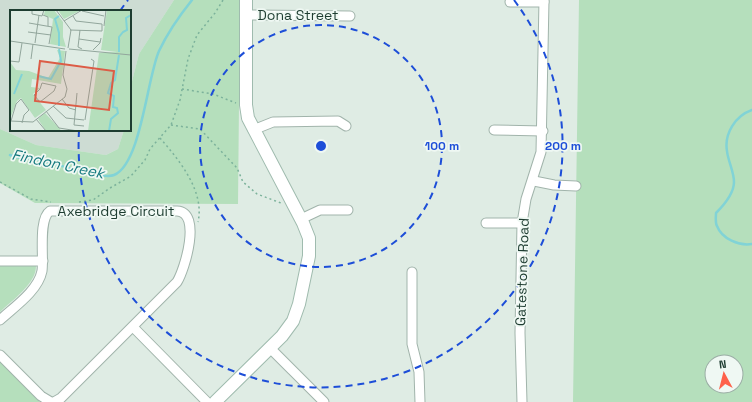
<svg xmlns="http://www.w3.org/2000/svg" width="752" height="402" font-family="'Space Grotesk',sans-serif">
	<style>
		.built { fill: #cddcd3 }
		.green { fill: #b5dfbc; fill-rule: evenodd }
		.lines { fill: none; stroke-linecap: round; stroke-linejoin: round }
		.stream { stroke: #81d3d6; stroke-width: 2.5 }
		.street-casing { stroke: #a1b4ab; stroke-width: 11 }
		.secondary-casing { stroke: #9fbbae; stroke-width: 14 }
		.path { stroke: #7cb29b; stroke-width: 1.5; stroke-dasharray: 2 3; stroke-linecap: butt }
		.street { stroke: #fff; stroke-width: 9 }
		.secondary { stroke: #fff; stroke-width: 12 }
		.ring { fill: none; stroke: #1d4ed8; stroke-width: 2; stroke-dasharray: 7 5 }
		.labels { text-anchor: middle; stroke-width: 3.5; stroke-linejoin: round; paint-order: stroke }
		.street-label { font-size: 14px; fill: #1e3d31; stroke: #eff8f3 }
		.water-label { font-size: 15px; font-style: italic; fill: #14797e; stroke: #eff8f3 }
		.inset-river { fill: none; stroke: #81d3d6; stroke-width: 2 }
		.inset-road { fill: none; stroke: #92a69c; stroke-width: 1 }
		.view { fill: #dc5c46; fill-opacity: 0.15; stroke: #dc5c46; stroke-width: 2 }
		.inset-edge { fill: none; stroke: #1e3d31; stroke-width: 2 }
		.centre { fill: #1d4ed8; stroke: #eff8f3; stroke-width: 2 }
		.ring-label { font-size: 12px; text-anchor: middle; font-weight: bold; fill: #1d4ed8; stroke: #eff8f3; stroke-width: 3.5; stroke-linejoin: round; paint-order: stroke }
	</style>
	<rect width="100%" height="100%" fill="#dfece4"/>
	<polygon class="built" points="0,0 174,0 139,54 130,89 130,11 11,11 11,130 124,130 118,149 106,155 36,145 0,129"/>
	<g class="green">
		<polygon points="174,0 240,0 238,204 35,203 0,183 0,129 36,145 106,155 118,149 124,130 130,130 130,89 139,54"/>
		<path d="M579,0H752V402H573ZM712,362H736V386H712Z"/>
		<path d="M0,266H36C36,284 12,300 0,312Z"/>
		<polygon points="0,362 40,402 0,402"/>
	</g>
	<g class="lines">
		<g class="stream">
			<path d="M752,110C735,116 724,134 727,151C728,161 734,172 734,182C734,194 724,205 716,213C716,217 715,223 717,226C722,239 739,246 752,244"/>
			<path d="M10,155C19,159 30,158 40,160C54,163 103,180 114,175C141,164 147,78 159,51C167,34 180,15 192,0"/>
		</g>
		<defs>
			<g id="street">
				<polyline points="510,2 544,2"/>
				<polyline points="246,15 350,16"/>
				<polyline points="253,130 273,122 338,121 346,126"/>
				<polyline points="494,130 543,131"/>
				<polyline points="534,181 554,185 576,186"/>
				<polyline points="301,219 320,210 348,210"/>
				<polyline points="486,223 522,223"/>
				<polyline points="0,261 43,261"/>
				<polyline points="412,272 412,344 419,372 420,402"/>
				<path d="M0,320C14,307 38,291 42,271C44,257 38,219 50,211H177C202,212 185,269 177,282L61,398L54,402"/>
				<polyline points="133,327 207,402"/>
				<polyline points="270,348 324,402"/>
				<polyline points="0,355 41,396 51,402"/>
				<polyline points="522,402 520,333 522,223 526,199 541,152 544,0"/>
			</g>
			<polyline id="secondary" points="215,402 282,336 293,321 299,304 309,256 309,238 303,223 248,118 246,105 246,0"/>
		</defs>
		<use href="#street" class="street-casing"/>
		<use href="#secondary" class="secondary-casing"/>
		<g class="path">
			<polyline points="182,89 213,94 236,103"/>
			<polyline points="171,125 200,129 237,168 243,182 257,194 281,203"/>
			<path d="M160,138C179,160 205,191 198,222"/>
			<polyline points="0,182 31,199 51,202"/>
			<polyline points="79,202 93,200 110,188 131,176 145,160 150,149 171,125 180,100 188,59 197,35 215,13 223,0"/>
		</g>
		<use href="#street" class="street"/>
		<use href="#secondary" class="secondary"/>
	</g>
	<g class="ring">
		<circle cx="321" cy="146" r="121"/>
		<path d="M120 11A242 242 0 0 1 128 0M514 0A242 242 0 1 1 79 131"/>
	</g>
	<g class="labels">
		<g class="street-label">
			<text x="298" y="20">Dona Street</text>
			<text x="116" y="216">Axebridge Circuit</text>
			<text transform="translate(522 272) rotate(-88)" y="5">Gatestone Road</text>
		</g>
		<g class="water-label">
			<text transform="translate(58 164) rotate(12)" y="5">Findon Creek</text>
		</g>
	</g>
	<g transform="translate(10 10)">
		<rect width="121" height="121" fill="#dfece4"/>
		<path d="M35,0H44L53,12V27L56,37L40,34L43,9L34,5ZM48,0H71L54,9ZM97,0H121V121H78L89,43L107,42L91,40ZM47,40L55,41L51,74L22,69L21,77L30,78L23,84L36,100L25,108L11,88L7,91L0,109V52L6,60L19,61L38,68L50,48ZM35,103L50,119L51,121H36L28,109Z" fill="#b5dfbc"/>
		<path class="inset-river" d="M49,6L45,9L49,23V36M109,42V27L113,22L117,20L116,8L121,5M28,66L41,69L51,51L49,39M4,84L12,64M99,121L101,109L108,103L107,98L103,97L104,86L98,83L101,73L105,70L109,45"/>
		<path class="inset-road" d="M22,0V4L32,6L34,0M46,0L61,20L58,38M72,1L94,6M33,5L38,7V16M54,11L72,0M19,13L42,17L39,34M94,16L96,0M60,20L92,21V14L66,11L63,6M70,20L68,37L72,39M18,22L41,25M69,29L90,32M0,31L55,39M25,33L29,5M59,39L121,45M83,40L90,33L91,28M21,49L23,34M0,51L9,52L12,33M32,73L46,76L44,81L30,92L24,85L30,79ZM67,83L64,115L74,116M52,89L59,98L66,100M43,96L56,108L74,110M36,101L49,118L68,121M26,109L36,121M75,110L84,51L81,49M0,111L23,112L55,87L57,79L53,65L56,41M1,111L6,94L11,89L19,100L14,105L12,113"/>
		<path class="view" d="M30,51L104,61L99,100L25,91Z"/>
		<rect width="121" height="121" class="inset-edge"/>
	</g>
	<circle cx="321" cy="146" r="6" class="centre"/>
	<g class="ring-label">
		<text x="442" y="150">100 m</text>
		<text x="563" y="150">200 m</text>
	</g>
	<g transform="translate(724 374) rotate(353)"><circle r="19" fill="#eff8f3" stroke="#9bada5"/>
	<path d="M0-3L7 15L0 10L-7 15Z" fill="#fe614a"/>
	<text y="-6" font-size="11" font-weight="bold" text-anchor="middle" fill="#1e3d31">N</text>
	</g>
</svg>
